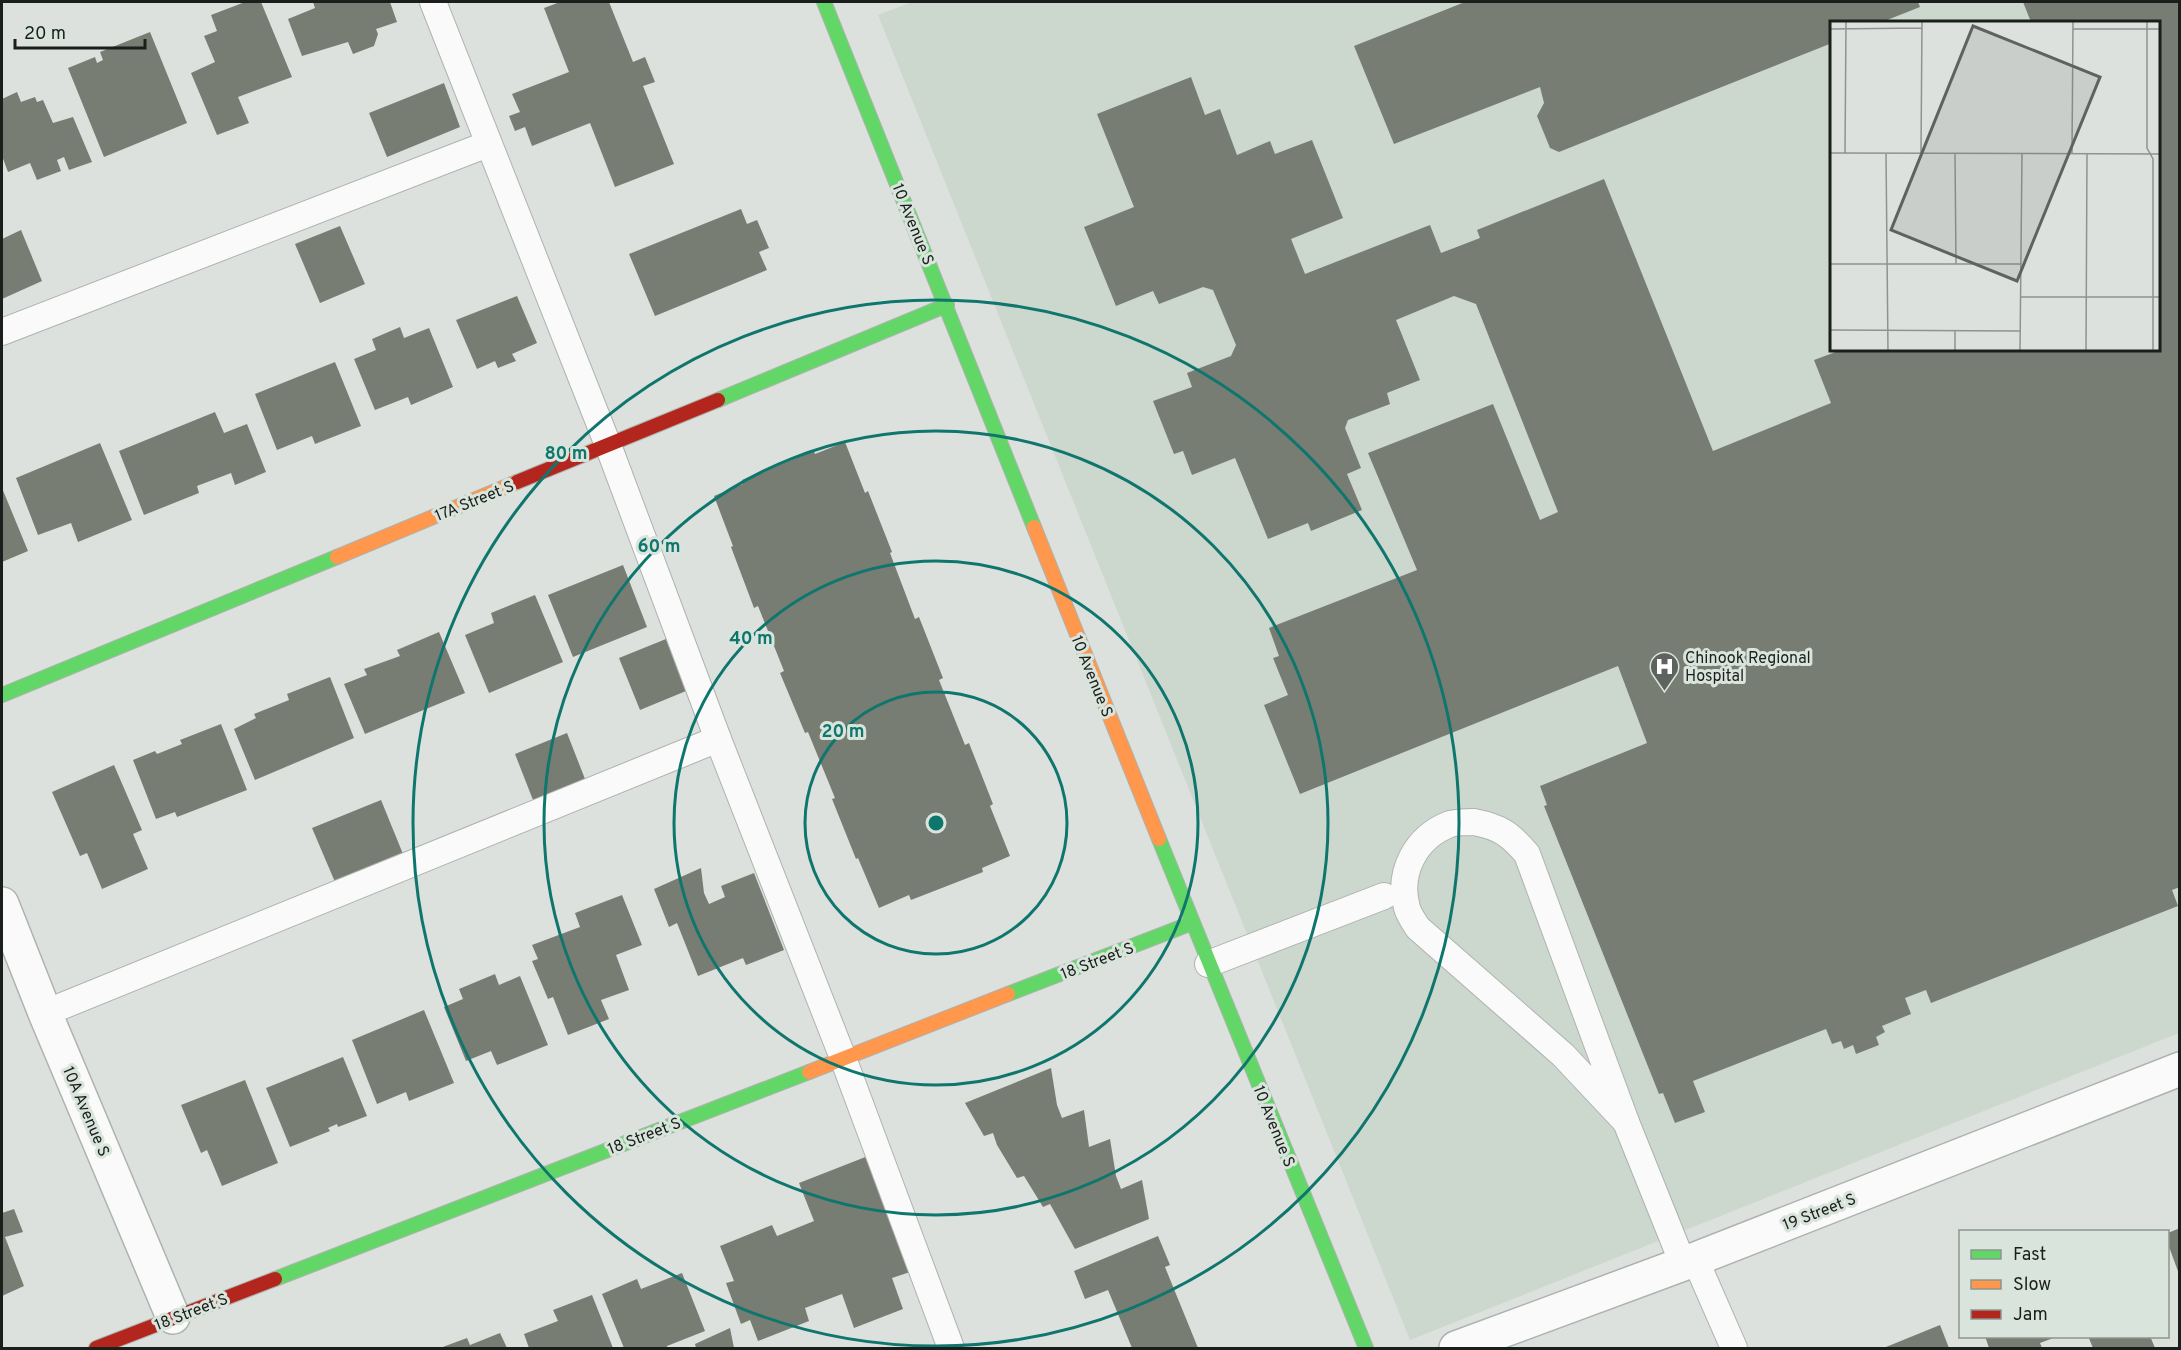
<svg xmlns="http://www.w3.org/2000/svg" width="2181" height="1350" font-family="Overpass,sans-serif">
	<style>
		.built { fill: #ccd7ce; fill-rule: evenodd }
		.building { fill: #787d73 }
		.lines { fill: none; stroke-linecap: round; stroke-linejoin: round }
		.lane-casing { stroke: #aeb3af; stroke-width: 28 }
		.street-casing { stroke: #aeb3af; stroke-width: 36 }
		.fast-casing { stroke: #aeb3af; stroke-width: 16 }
		.slow-casing { stroke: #aeb3af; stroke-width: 16 }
		.jam-casing { stroke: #aeb3af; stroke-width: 16 }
		.lane { stroke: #fafafa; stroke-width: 26 }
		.street { stroke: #fafafa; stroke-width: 33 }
		.fast { stroke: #63d668; stroke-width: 14 }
		.slow { stroke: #ff974d; stroke-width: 14 }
		.jam { stroke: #b3261e; stroke-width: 14 }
		.ring { fill: none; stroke: #0f766e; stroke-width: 3 }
		.labels { text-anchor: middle; stroke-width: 6; stroke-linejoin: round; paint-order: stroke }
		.street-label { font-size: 16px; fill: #1b1f1c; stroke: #d9e4dc }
		.poi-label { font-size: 16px; fill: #1b1f1c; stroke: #d9e4dc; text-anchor: start }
		.inset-road { fill: none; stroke: #8f9390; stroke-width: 1.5 }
		.view { fill: #5f6360; fill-opacity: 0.15; stroke: #5f6360; stroke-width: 3 }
		.inset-edge { fill: none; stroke: #1b1f1c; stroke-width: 3 }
		.centre { fill: #0f766e; stroke: #d9e4dc; stroke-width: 3 }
		.ring-label { font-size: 18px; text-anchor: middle; font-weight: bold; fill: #0f766e; stroke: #d9e4dc; stroke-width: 6; stroke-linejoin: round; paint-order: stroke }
	</style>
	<rect width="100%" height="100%" fill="#dce1dd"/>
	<path class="built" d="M912,2H2179V1033L1410,1340L878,15ZM1832,22H2158V350H1832Z"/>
	<g class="building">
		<polygon points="245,2 261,2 292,77 238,97 249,123 217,135 191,73 215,62 204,36 217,31 211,15"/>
		<polygon points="313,2 390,2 397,22 376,29 378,34 374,46 353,54 348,42 302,56 288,19 315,8"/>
		<polygon points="560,2 609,2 633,62 645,57 655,82 643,86 674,164 615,187 590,123 532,146 525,127 515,131 509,116 520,112 512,94 569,72 544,8"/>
		<polygon points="1465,2 1918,2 1920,7 1882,22 1832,22 1832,43 1559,152 1550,148 1537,116 1544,103 1540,87 1394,144 1354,46"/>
		<polygon points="2023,2 2180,2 2180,887 2172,890 2178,906 1931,1003 1926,990 1905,998 1911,1014 1882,1026 1885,1032 1876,1037 1879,1045 1856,1054 1853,1045 1844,1049 1841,1041 1832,1044 1826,1029 1693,1081 1705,1112 1675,1123 1663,1093 1659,1094 1544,806 1547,805 1540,786 1647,743 1618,666 1300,794 1264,705 1288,695 1273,658 1279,656 1269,628 1417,570 1368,453 1493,404 1540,520 1558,512 1476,304 1454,296 1396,320 1420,380 1387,393 1390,404 1348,420 1345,428 1361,468 1347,474 1362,510 1311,531 1308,523 1268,539 1235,458 1192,475 1183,451 1174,454 1153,401 1192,387 1187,373 1231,356 1236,345 1213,290 1203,287 1159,304 1153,291 1116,306 1084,227 1134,207 1097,114 1191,77 1205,115 1220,109 1237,155 1270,141 1275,154 1312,140 1343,218 1291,239 1305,274 1430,225 1441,253 1480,238 1477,230 1604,179 1713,451 1831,403 1814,360 1841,350 1957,350 1958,352 1964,350 2158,350 2158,22 2031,22"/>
		<polygon points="150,32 187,123 104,157 68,68 95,57 97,63 103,60 100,52"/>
		<polygon points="444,83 460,127 387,157 369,113"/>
		<polygon points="17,92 21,102 35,97 37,102 43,100 53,123 73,117 92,162 69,170 64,157 57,160 61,171 37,180 30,163 8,172 2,156 2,99"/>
		<polygon points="741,209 747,224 757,220 769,248 759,252 767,270 655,316 629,254"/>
		<polygon points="340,226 365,284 320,303 295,244"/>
		<polygon points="21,230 42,281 2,299 2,239"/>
		<polygon points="517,296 537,343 512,354 516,361 498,368 495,361 477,369 456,320"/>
		<polygon points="400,327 404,338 429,328 453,387 411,405 408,397 375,410 354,359 376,350 372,339"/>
		<polygon points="335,362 361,426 315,444 312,436 277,450 255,394"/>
		<polygon points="215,412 224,433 247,424 266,472 235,485 231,473 197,486 199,493 144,515 119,451"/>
		<polygon points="845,442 865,493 868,491 892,552 890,553 915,619 919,617 943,678 939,680 965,745 969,743 993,804 990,806 1010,856 982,868 983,872 911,900 909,895 879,908 858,858 856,859 832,799 835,798 808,732 805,733 780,673 784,671 758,606 754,608 731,547 733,546 714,496 743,484 742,480 814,451 815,454"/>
		<polygon points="100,443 132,520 78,542 71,523 38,535 16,478"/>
		<polygon points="2,488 28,551 2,562"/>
		<polygon points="623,565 647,627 573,657 548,595"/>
		<polygon points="535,595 563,662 489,693 465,635 494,623 491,613"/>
		<polygon points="439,632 465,693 365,734 344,684 367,675 364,669 400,656 397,650"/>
		<polygon points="666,639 686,691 640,710 619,658"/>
		<polygon points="330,677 354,738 255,780 234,729 256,718 254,714 289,700 287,694"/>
		<polygon points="221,724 247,790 177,817 175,812 156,819 133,760 155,751 157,754 182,744 180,740"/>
		<polygon points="567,733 585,779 533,800 515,754"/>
		<polygon points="114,765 142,830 133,834 148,869 102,889 87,853 80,856 52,792"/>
		<polygon points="381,800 403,854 335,882 312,828"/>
		<polygon points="701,868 704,893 709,904 725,897 721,886 754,873 784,950 746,965 743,958 698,976 677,923 669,927 654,889"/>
		<polygon points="622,895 642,945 616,955 629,990 601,1000 609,1019 568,1035 553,997 548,999 532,961 538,959 532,945 580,927 575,913"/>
		<polygon points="495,974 499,985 520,976 548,1045 497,1065 491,1051 466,1061 444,1007 463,999 459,989"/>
		<polygon points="424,1010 454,1083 409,1101 406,1092 377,1104 352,1040"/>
		<polygon points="343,1057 367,1116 338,1127 337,1124 328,1128 330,1131 290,1147 266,1088"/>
		<polygon points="1051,1068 1057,1105 1062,1118 1084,1110 1089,1147 1110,1139 1116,1176 1121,1189 1142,1180 1149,1219 1075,1249 1050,1204 1043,1207 1024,1176 1017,1178 997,1145 993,1133 984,1136 965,1103"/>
		<polygon points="245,1080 278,1163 222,1186 207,1150 201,1153 181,1105"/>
		<polygon points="868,1156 913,1271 892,1278 903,1309 854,1328 842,1294 805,1308 809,1321 758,1341 750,1320 741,1324 726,1283 734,1281 720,1246 772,1225 777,1236 814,1221 799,1183"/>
		<polygon points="14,1209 23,1232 5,1237 24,1286 2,1296 2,1213"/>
		<polygon points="2180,1228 2180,1274 2179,1274 2168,1244 2168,1233"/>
		<polygon points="1158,1236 1170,1265 1165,1267 1198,1348 1132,1348 1108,1290 1085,1299 1074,1271"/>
		<polygon points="682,1273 705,1331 667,1346 667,1348 624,1348 602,1294 637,1279 641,1289"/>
		<polygon points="592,1295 613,1348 529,1348 524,1334 558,1321 553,1310"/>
		<polygon points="1940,1325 1949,1348 1886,1348 1886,1347"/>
		<polygon points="730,1328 734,1348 696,1348 695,1344"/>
		<polygon points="500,1333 507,1348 440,1348 467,1338 470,1345"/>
		<polygon points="1985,1336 2056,1336 2056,1337 2040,1343 2042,1348 1989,1348"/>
		<polygon points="2088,1336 2150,1336 2155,1348 2093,1348"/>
	</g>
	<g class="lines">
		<defs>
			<g id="lane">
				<polyline points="433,2 608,445 718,739 843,1058 951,1348"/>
				<polyline points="2,332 488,144"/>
				<path d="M1474,822C1500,827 1510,834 1527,854L1626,1122L1563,1055L1418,928C1414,922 1409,915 1407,908C1397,872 1416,837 1450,824C1457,822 1466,822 1474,822Z"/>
				<polyline points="1208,964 1384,896"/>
				<polyline points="45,1013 718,739"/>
				<polyline points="1626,1122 1683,1264"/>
				<polyline points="1695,1259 1734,1348"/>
			</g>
			<g id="street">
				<polyline points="2,904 45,1013 173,1317"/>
				<polyline points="1456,1348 1683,1264 2180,1069"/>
			</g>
			<g id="fast">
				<polyline points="824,2 1034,527"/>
				<polyline points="718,400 947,305"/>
				<polyline points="2,695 337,557"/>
				<polyline points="1159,839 1366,1348"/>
				<polyline points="1008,994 1192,923"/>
				<polyline points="275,1279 809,1072"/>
			</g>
			<g id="slow">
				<polyline points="1034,527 1159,839"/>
				<polyline points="337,557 517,482"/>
				<polyline points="809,1072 1008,994"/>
			</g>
			<g id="jam">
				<polyline points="517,482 718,400"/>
				<polyline points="96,1348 275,1279"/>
			</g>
		</defs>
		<use href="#lane" class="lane-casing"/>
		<use href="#street" class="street-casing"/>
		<use href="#fast" class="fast-casing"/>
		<use href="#slow" class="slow-casing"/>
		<use href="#jam" class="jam-casing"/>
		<use href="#lane" class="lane"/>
		<use href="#street" class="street"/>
		<use href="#fast" class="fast"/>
		<use href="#slow" class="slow"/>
		<use href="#jam" class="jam"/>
	</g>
	<g class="ring">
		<circle cx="936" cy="823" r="131"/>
		<circle cx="936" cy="823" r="262"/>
		<circle cx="936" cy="823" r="392"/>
		<circle cx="936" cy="823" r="523"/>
	</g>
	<defs>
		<symbol id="hospital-pin" viewBox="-11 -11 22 30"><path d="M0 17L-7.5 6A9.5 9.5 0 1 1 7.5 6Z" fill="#5f6360" stroke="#d9e4dc"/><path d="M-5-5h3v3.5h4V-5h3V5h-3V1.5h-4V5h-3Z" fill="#fff"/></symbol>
	</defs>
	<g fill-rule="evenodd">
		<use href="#hospital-pin" x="1648" y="650" width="33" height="45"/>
	</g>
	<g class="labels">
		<g class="street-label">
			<text transform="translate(914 224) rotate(68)" y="6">10 Avenue S</text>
			<text transform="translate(474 500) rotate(-22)" y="6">17A Street S</text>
			<text transform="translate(1093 676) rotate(68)" y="6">10 Avenue S</text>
			<text transform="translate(1097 960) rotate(-21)" y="6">18 Street S</text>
			<text transform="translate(87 1111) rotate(67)" y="6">10A Avenue S</text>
			<text transform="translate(1275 1126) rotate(68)" y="6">10 Avenue S</text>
			<text transform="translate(644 1135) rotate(-21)" y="6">18 Street S</text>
			<text transform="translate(1819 1211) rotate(-21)" y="6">19 Street S</text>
			<text transform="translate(191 1311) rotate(-21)" y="6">18 Street S</text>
		</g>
		<g class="poi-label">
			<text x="1685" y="663">Chinook Regional<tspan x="1685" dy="18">Hospital</tspan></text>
		</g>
	</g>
	<g transform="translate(1830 21)">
		<rect width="330" height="330" fill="#dce1dd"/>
		<path class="inset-road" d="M317,0V127L323,138V330M0,8L92,7M243,8H330M0,132L330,133M15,132L16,0M56,132L58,330M91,132L92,0M125,132L126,243M242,133L243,0M0,243H191M191,276H330M0,309L190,310M125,330V310M190,330L192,133M256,330L257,133"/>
		<path class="view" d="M143,5L270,56L187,260L61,209Z"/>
		<rect width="330" height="330" class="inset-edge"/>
	</g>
	<circle cx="936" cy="823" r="9" class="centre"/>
	<g class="ring-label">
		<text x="566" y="459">80 m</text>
		<text x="659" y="552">60 m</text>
		<text x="751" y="644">40 m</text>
		<text x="843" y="737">20 m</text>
	</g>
	<rect width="2181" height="1350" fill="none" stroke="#1b1f1c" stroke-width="6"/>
	<rect x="1959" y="1230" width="210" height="108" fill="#d9e4dc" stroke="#8d958f" stroke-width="1.5"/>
	<rect x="1971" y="1250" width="30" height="9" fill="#63d668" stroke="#8d958f" stroke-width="1.5"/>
	<text x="2013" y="1260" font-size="18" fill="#1b1f1c">Fast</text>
	<rect x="1971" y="1280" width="30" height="9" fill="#ff974d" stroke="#8d958f" stroke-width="1.5"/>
	<text x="2013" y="1290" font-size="18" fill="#1b1f1c">Slow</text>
	<rect x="1971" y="1310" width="30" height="9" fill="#b3261e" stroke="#8d958f" stroke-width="1.5"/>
	<text x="2013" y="1320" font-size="18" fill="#1b1f1c">Jam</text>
	<path d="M15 39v9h130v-9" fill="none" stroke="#1b1f1c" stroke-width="3"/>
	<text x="24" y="39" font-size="18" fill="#1b1f1c" stroke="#d9e4dc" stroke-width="4.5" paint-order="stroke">20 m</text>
</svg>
